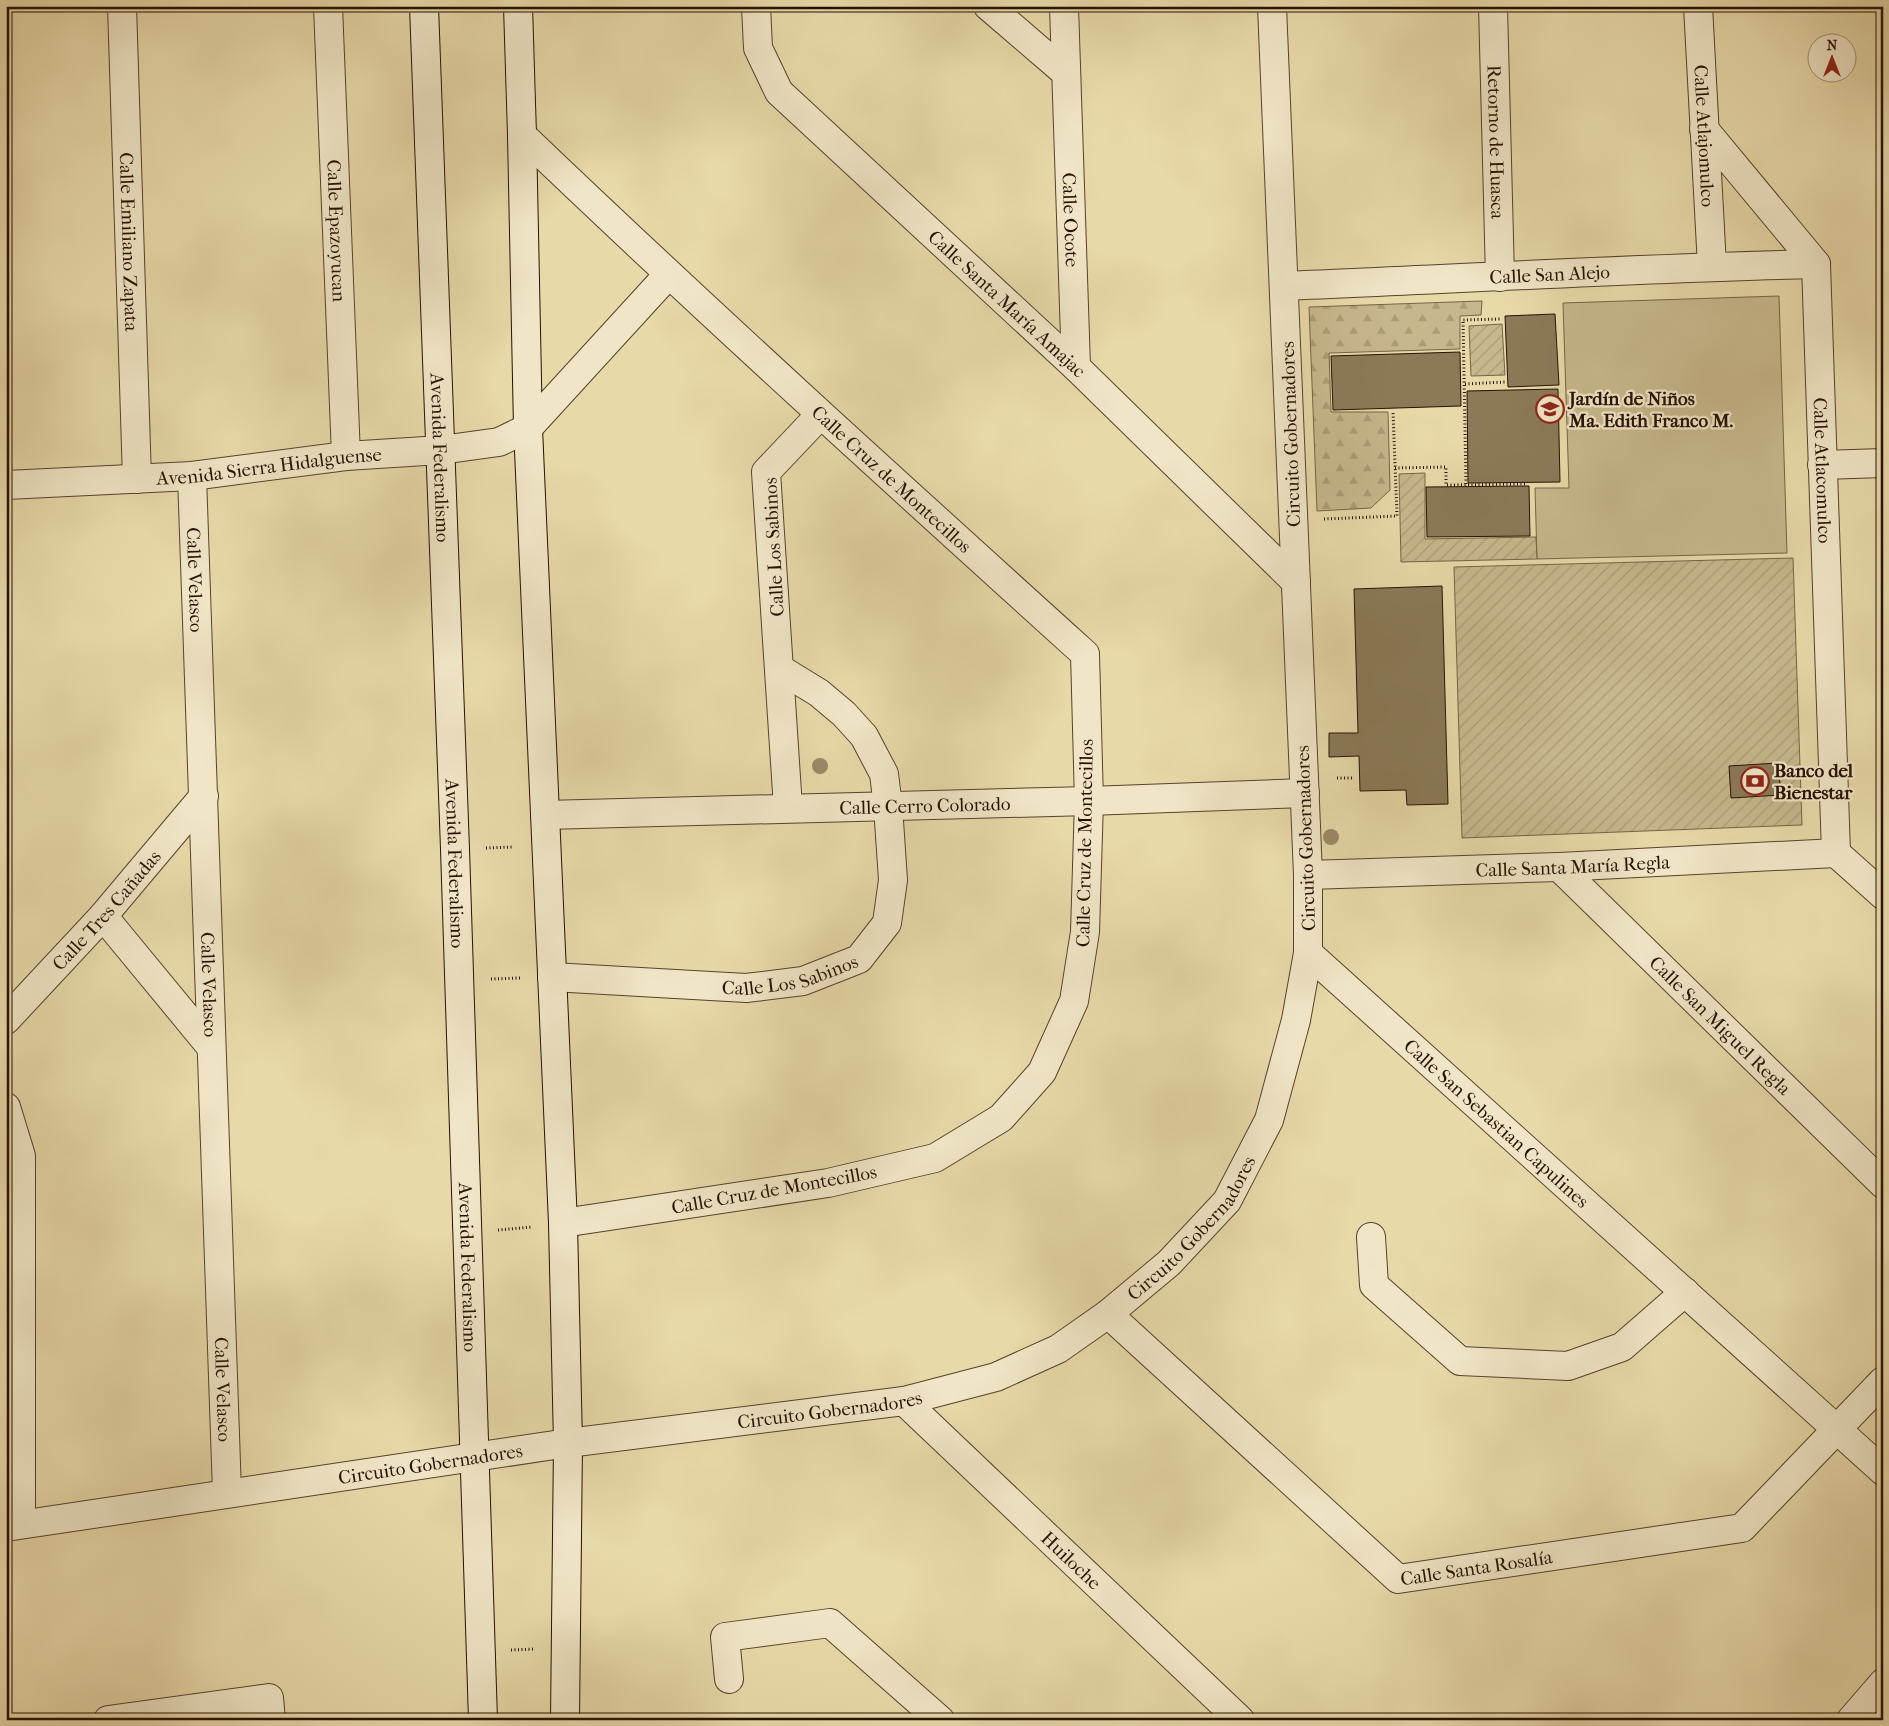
<svg xmlns="http://www.w3.org/2000/svg" width="1889" height="1726" font-family="'IM FELL French Canon',serif">
	<style>
		.green { fill: #c7b78c; stroke: #776446 }
		.forest { fill: url(#forest-firs); stroke: #776446 }
		.garden { fill: url(#garden-furrows); stroke: #776446 }
		.building { fill: #8b7958; stroke: #271000 }
		.lines { fill: none; stroke-linecap: round; stroke-linejoin: round }
		.minor-casing { stroke: #57422a; stroke-width: 30 }
		.secondary-casing { stroke: #271000; stroke-width: 30 }
		.path { stroke: #271000; stroke-width: 3; stroke-dasharray: 1 2.5; stroke-linecap: butt }
		.minor { stroke: #f0e6c7; stroke-width: 28 }
		.secondary { stroke: #f0e6c7; stroke-width: 28 }
		.tree { fill: #9d8a67 }
		.labels { text-anchor: middle; stroke-width: 4.5; stroke-linejoin: round; paint-order: stroke }
		.street-label { font-size: 19px; fill: #271000; stroke: #f0e6c7 }
		.poi-label { font-size: 19px; font-weight: bold; fill: #271000; stroke: #f0e6c7; text-anchor: start }
	</style>
	<defs>
		<pattern id="forest-firs" width="22" height="20" patternUnits="userSpaceOnUse" patternTransform="scale(1.25)"><rect width="22" height="20" fill="#c7b78c"/><path d="M5 1l3.5 6h-7zM16 11l3.5 6h-7z" fill="#ab9c77"/></pattern>
		<pattern id="garden-furrows" width="10" height="10" patternUnits="userSpaceOnUse" patternTransform="scale(1.25)"><rect width="10" height="10" fill="#c7b78c"/><path d="M-1 1l2-2M0 10L10 0M9 11l2-2" fill="none" stroke="#ab9c77"/></pattern>
	</defs>
	<rect width="100%" height="100%" fill="#e8d9a9"/>
	<filter id="stains"><feTurbulence type="fractalNoise" baseFrequency=".004" numOctaves="4"/><feColorMatrix values="0 0 0 0 .2 0 0 0 0 .09 0 0 0 0 .02 0 0 0 .5 -.17"/></filter>
	<radialGradient id="worn" r=".72"><stop offset=".6" stop-color="#630" stop-opacity="0"/><stop offset="1" stop-color="#630" stop-opacity=".3"/></radialGradient>
	<polygon class="green" points="1779,296 1787,553 1537,559 1535,488 1569,488 1563,303"/>
	<polygon class="forest" points="1482,301 1481,315 1460,316 1460,349 1329,353 1331,412 1388,412 1390,490 1371,508 1317,511 1309,307"/>
	<g class="garden">
		<polygon points="1502,324 1505,375 1471,376 1469,326"/>
		<polygon points="1425,473 1425,539 1536,537 1537,559 1401,562 1399,474"/>
		<polygon points="1793,558 1802,825 1462,838 1454,567"/>
	</g>
	<g class="building">
		<polygon points="1555,314 1559,385 1508,387 1505,316"/>
		<polygon points="1460,352 1461,406 1333,410 1331,356"/>
		<polygon points="1558,389 1560,482 1468,483 1467,391"/>
		<polygon points="1529,486 1530,536 1427,537 1426,487"/>
		<polygon points="1442,586 1448,804 1407,805 1406,790 1360,791 1359,756 1329,757 1329,733 1358,733 1354,589"/>
		<polygon points="1778,763 1781,795 1731,798 1729,766"/>
	</g>
	<g class="lines">
		<defs>
			<g id="minor">
				<path id="s1" d="M122,6L137,479"/>
				<path id="s2" d="M328,6L346,456"/>
				<path id="s3" d="M756,6L758,48L779,92L1076,367L1296,582"/>
				<polyline points="988,6 1066,73"/>
				<path id="s4" d="M1064,6L1076,367"/>
				<path id="s5" d="M1493,6L1500,277"/>
				<path id="s6" d="M1698,6L1712,266"/>
				<path id="s7" d="M1704,129L1816,264L1836,853"/>
				<path id="s8" d="M522,135C707,312 896,483 1085,654L1089,801L1085,932L1074,1001L1042,1072L1001,1118L935,1158L828,1183L563,1223"/>
				<path id="s9" d="M1284,286C1461,279 1639,268 1816,264"/>
				<polyline points="1822,465 1883,463"/>
				<path id="s10" d="M192,476L227,1493"/>
				<path id="s11" d="M6,485L192,476L346,456L441,450L499,442L528,428L668,275"/>
				<polyline points="788,808 766,472 820,415"/>
				<path id="s12" d="M545,815L1089,801L1305,793"/>
				<polyline points="1836,853 1883,895"/>
				<path id="s13" d="M1559,867L1883,1184"/>
				<path id="s14" d="M1308,875L1559,867L1836,853"/>
				<polyline points="103,916 211,1047"/>
				<path id="s15" d="M1308,953L1883,1471"/>
				<path id="s16" d="M552,977L746,988L803,981L859,959L887,923L893,880L888,806L884,774L864,736L844,714L819,693L780,669"/>
				<path id="s17" d="M6,1020L103,916L204,796"/>
				<polyline points="6,1107 21,1156 21,1524"/>
				<polyline points="1371,1237 1374,1285 1460,1361 1568,1366 1622,1347 1685,1292"/>
				<path id="s18" d="M1108,1314L1398,1579L1742,1528L1883,1381"/>
				<path id="s19" d="M904,1401L1240,1720"/>
				<path id="s20" d="M6,1527L568,1443L904,1401L996,1377L1058,1349L1108,1314L1169,1263L1227,1201L1269,1120L1296,1020L1308,953V875L1272,6"/>
				<polyline points="729,1679 725,1637 830,1623 940,1720"/>
				<polyline points="108,1720 269,1698 271,1720"/>
				<polyline points="1851,1720 1883,1683"/>
			</g>
			<g id="secondary">
				<path id="s21" d="M424,6L455,849L483,1720"/>
				<polyline points="518,6 522,135 528,428 563,1223 568,1443 565,1720"/>
			</g>
		</defs>
		<use href="#minor" class="minor-casing"/>
		<use href="#secondary" class="secondary-casing"/>
		<g class="path">
			<polyline points="1465,384 1505,382"/>
			<polyline points="1395,468 1446,467 1446,485 1526,484"/>
			<polyline points="1466,484 1463,320 1500,319"/>
			<polyline points="1324,519 1397,516 1393,412"/>
			<polyline points="1337,778 1352,778"/>
			<polyline points="486,848 514,847"/>
			<polyline points="491,979 520,978"/>
			<polyline points="498,1230 532,1227"/>
			<polyline points="511,1650 535,1649"/>
		</g>
		<use href="#minor" class="minor"/>
		<use href="#secondary" class="secondary"/>
	</g>
	<g class="tree">
		<circle cx="820" cy="766" r="8"/>
		<circle cx="1331" cy="837" r="8"/>
	</g>
	<defs>
		<symbol id="school-ring" viewBox="-11 -11 22 22"><circle r="9.5" fill="#f0e6c7" stroke="#8f2418" stroke-width="1.5"/><path d="M0-5L7-2L0 1L-7-2ZM-4 1L0 2.5L4 1V4Q0 6-4 4Z" fill="#8f2418"/></symbol>
		<symbol id="bank-ring" viewBox="-11 -11 22 22"><circle r="9.5" fill="#f0e6c7" stroke="#8f2418" stroke-width="1.5"/><path d="M-6-4H6V4H-6ZM0-2.3a2.3 2.3 0 1 0 0 4.6a2.3 2.3 0 1 0 0-4.6Z" fill="#8f2418"/></symbol>
	</defs>
	<g fill-rule="evenodd">
		<use href="#school-ring" x="1534" y="393" width="32" height="32"/>
		<use href="#bank-ring" x="1739" y="765" width="32" height="32"/>
	</g>
	<g class="labels">
		<g class="street-label">
			<text dy="7" stroke="none"><textPath href="#s6" startOffset="130">Calle Atlajomulco</textPath></text>
			<text dy="7" stroke="none"><textPath href="#s5" startOffset="136">Retorno de Huasca</textPath></text>
			<text dy="7" stroke="none"><textPath href="#s4" startOffset="214">Calle Ocote</textPath></text>
			<text dy="7" stroke="none"><textPath href="#s2" startOffset="225">Calle Epazoyucan</textPath></text>
			<text dy="7" stroke="none"><textPath href="#s1" startOffset="236">Calle Emiliano Zapata</textPath></text>
			<text dy="7" stroke="none"><textPath href="#s9" startOffset="266">Calle San Alejo</textPath></text>
			<text dy="7" stroke="none"><textPath href="#s3" startOffset="402">Calle Santa María Amajac</textPath></text>
			<text transform="translate(1290 434) rotate(-92)" y="7">Circuito Gobernadores</text>
			<text dy="7" stroke="none"><textPath href="#s21" startOffset="452">Avenida Federalismo</textPath></text>
			<text dy="7" stroke="none"><textPath href="#s11" startOffset="264">Avenida Sierra Hidalguense</textPath></text>
			<text dy="7" stroke="none"><textPath href="#s7" startOffset="382">Calle Atlacomulco</textPath></text>
			<text dy="7" stroke="none"><textPath href="#s8" startOffset="505">Calle Cruz de Montecillos</textPath></text>
			<text transform="translate(773 547) rotate(-93)" y="7">Calle Los Sabinos</text>
			<text dy="7" stroke="none"><textPath href="#s10" startOffset="104">Calle Velasco</textPath></text>
			<text dy="7" stroke="none"><textPath href="#s12" startOffset="380">Calle Cerro Colorado</textPath></text>
			<text transform="translate(1305 838) rotate(-92)" y="7">Circuito Gobernadores</text>
			<text transform="translate(1084 843) rotate(-89)" y="7">Calle Cruz de Montecillos</text>
			<text dy="7" stroke="none"><textPath href="#s21" startOffset="858">Avenida Federalismo</textPath></text>
			<text dy="7" stroke="none"><textPath href="#s14" startOffset="265">Calle Santa María Regla</textPath></text>
			<text dy="7" stroke="none"><textPath href="#s17" startOffset="149">Calle Tres Cañadas</textPath></text>
			<text dy="7" stroke="none"><textPath href="#s16" startOffset="240">Calle Los Sabinos</textPath></text>
			<text dy="7" stroke="none"><textPath href="#s10" startOffset="509">Calle Velasco</textPath></text>
			<text dy="7" stroke="none"><textPath href="#s13" startOffset="226">Calle San Miguel Regla</textPath></text>
			<text dy="7" stroke="none"><textPath href="#s15" startOffset="254">Calle San Sebastian Capulines</textPath></text>
			<text transform="translate(774 1189) rotate(-10)" y="7">Calle Cruz de Montecillos</text>
			<text dy="7" stroke="none"><textPath href="#s20" startOffset="1252">Circuito Gobernadores</textPath></text>
			<text dy="7" stroke="none"><textPath href="#s21" startOffset="1262">Avenida Federalismo</textPath></text>
			<text dy="7" stroke="none"><textPath href="#s10" startOffset="914">Calle Velasco</textPath></text>
			<text dy="7" stroke="none"><textPath href="#s20" startOffset="832">Circuito Gobernadores</textPath></text>
			<text dy="7" stroke="none"><textPath href="#s20" startOffset="429">Circuito Gobernadores</textPath></text>
			<text dy="7" stroke="none"><textPath href="#s19" startOffset="231">Huiloche</textPath></text>
			<text dy="7" stroke="none"><textPath href="#s18" startOffset="472">Calle Santa Rosalía</textPath></text>
		</g>
		<g class="poi-label">
			<text x="1569" y="405">Jardín de Niños<tspan x="1569" dy="22">Ma. Edith Franco M.</tspan></text>
			<text x="1774" y="777">Banco del<tspan x="1774" dy="22">Bienestar</tspan></text>
		</g>
	</g>
	<rect width="1889" height="1726" fill="none" stroke="#e8d9a9" stroke-width="25"/>
	<rect x="8" y="8" width="1874" height="1711" fill="none" stroke="#271000" stroke-width="2.5"/>
	<rect x="12" y="12" width="1864" height="1701" fill="none" stroke="#271000"/>
	<g transform="translate(1832 58)"><circle r="24" fill="#f0e6c7" stroke="#a09077"/>
	<path d="M0-4L9 19L0 12L-9 19Z" fill="#8f2418"/>
	<text y="-8" font-size="14" font-weight="bold" text-anchor="middle" fill="#271000">N</text>
	</g>
	<rect width="100%" height="100%" filter="url(#stains)"/>
	<rect width="100%" height="100%" fill="url(#worn)"/>
</svg>
